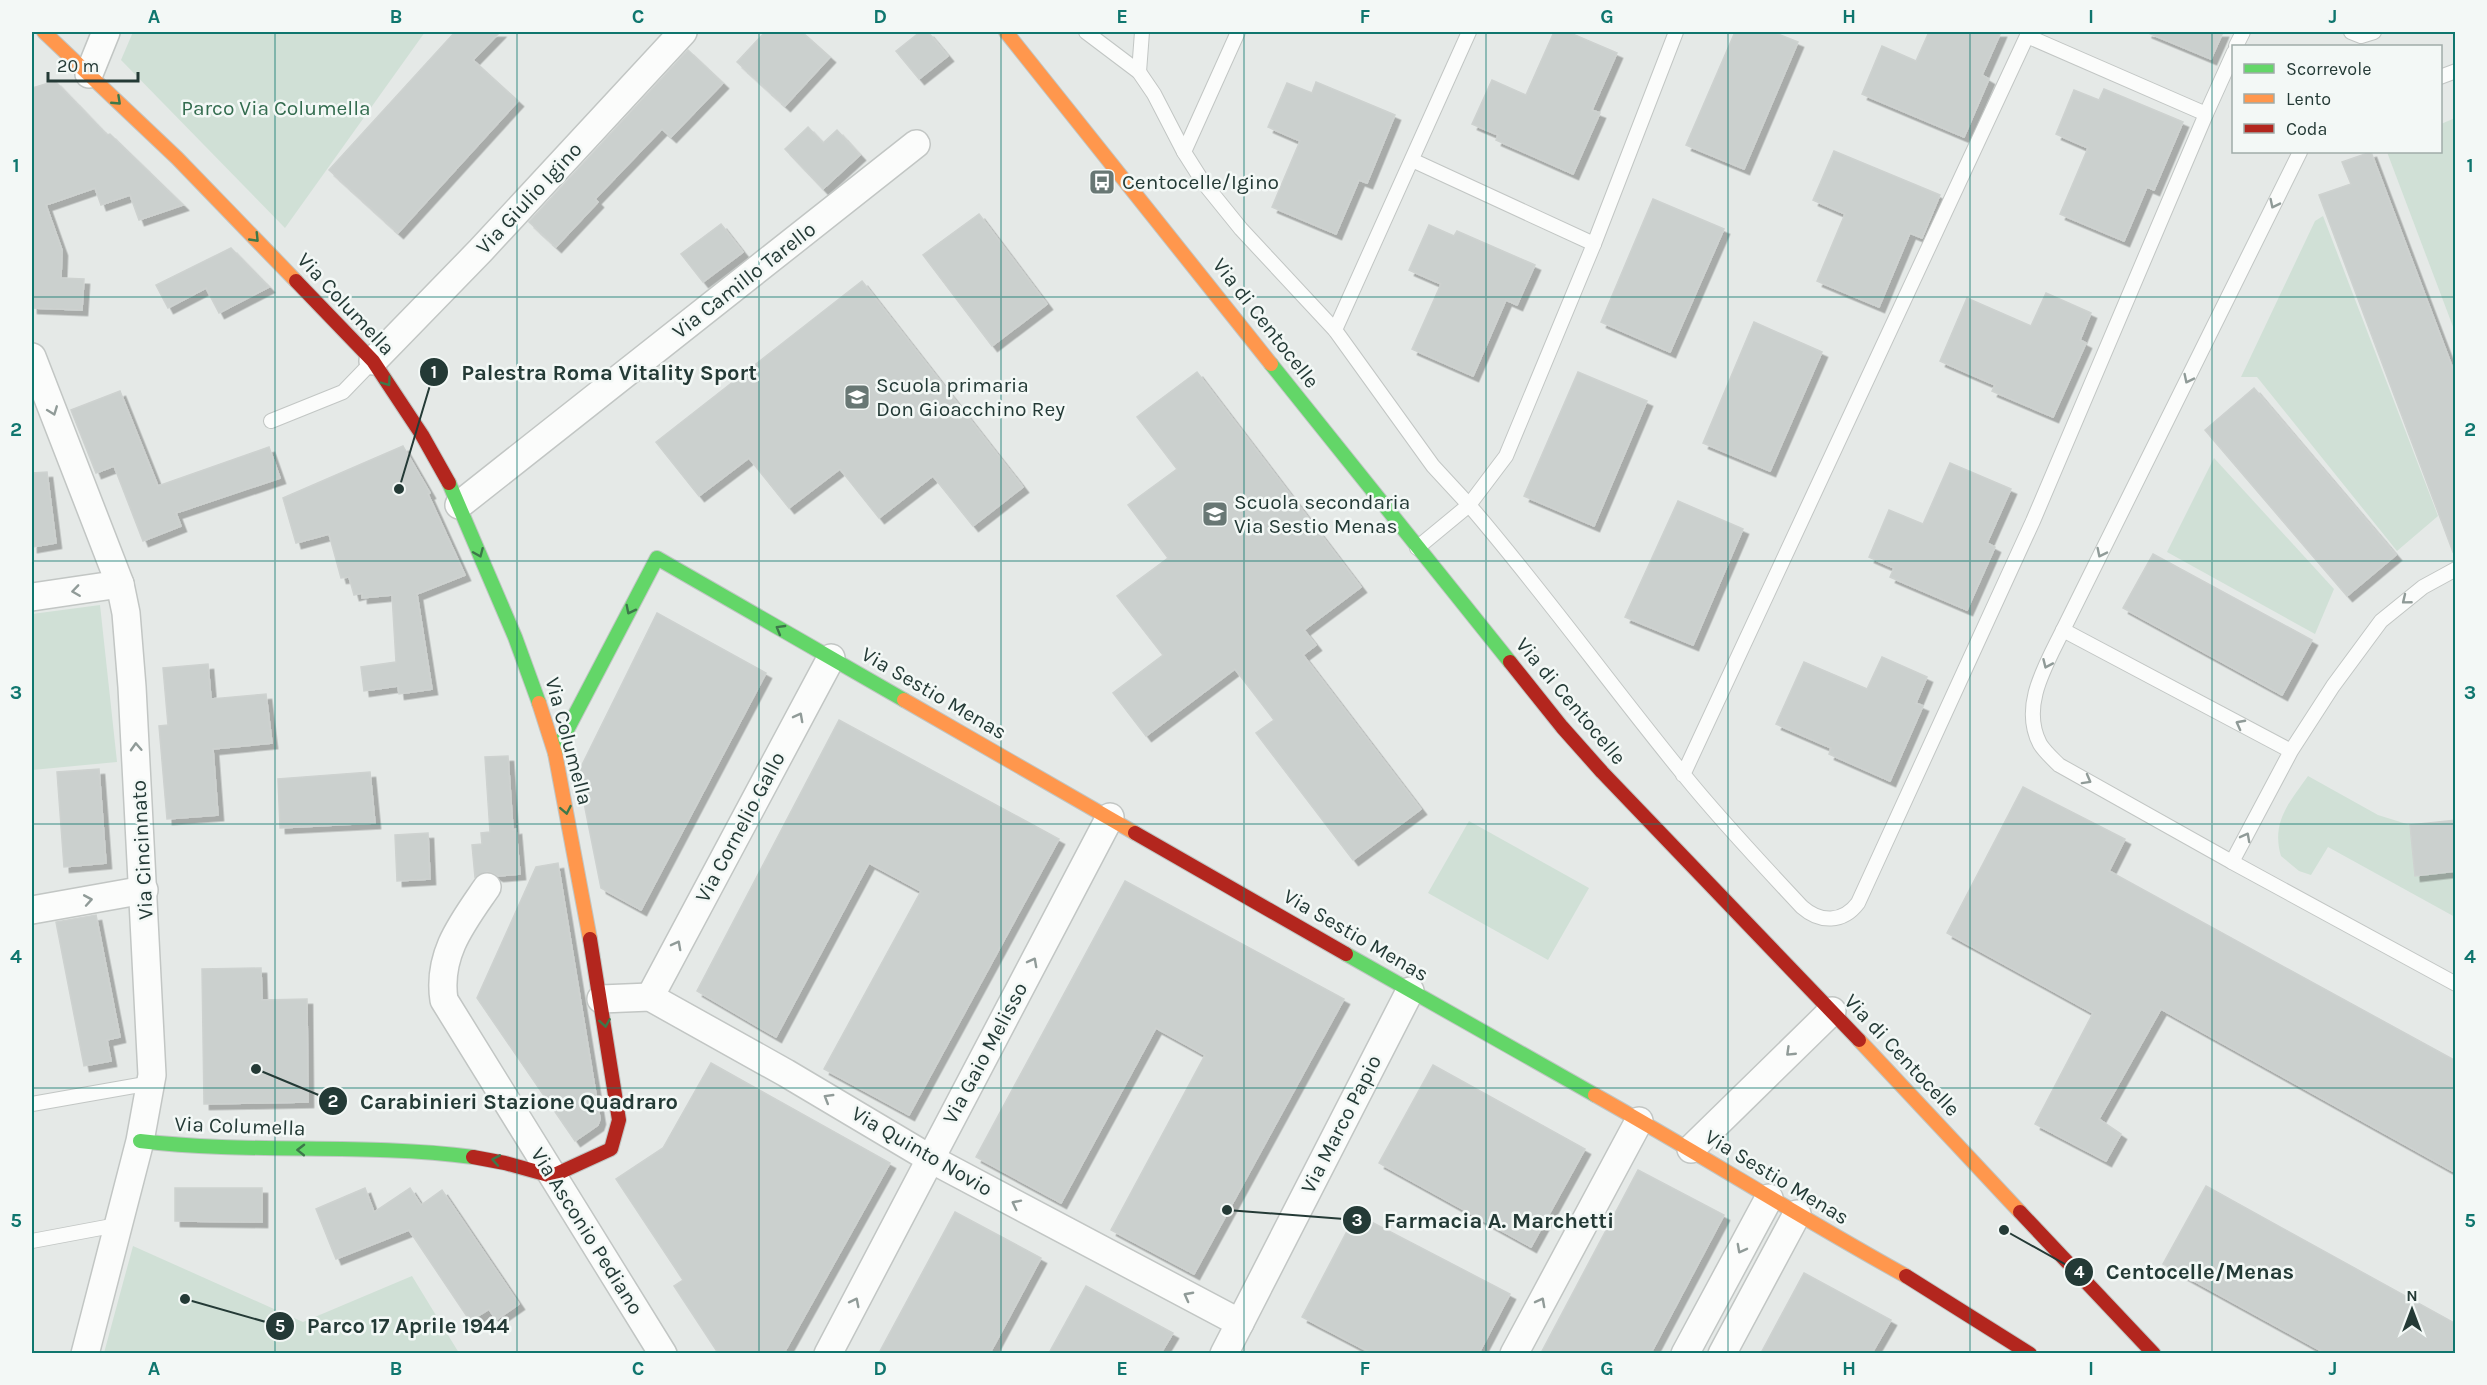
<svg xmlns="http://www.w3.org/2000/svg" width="2487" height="1385" font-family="Karla,sans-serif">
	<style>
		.green { fill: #d0e0d6 }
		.building { fill: #cbd0ce; stroke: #ced2d0; stroke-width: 1.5; filter: url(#shadow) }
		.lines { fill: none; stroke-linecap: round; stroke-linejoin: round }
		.lane-casing { stroke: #c2c6c4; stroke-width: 16 }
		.street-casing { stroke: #c2c6c4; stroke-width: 30 }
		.fast-casing { stroke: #c0c6c4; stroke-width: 16 }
		.slow-casing { stroke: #c0c6c4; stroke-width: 16 }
		.jam-casing { stroke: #c0c6c4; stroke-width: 16 }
		.lane { stroke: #fbfcfb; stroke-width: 14 }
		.street { stroke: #fbfcfb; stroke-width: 27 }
		.fast { stroke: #63d668; stroke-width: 14 }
		.slow { stroke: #ff974d; stroke-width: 14 }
		.jam { stroke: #b3261e; stroke-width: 14 }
		.oneway { stroke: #3d784a }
		.oneway2 { stroke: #909b98 }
		.grid { fill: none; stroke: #0f766e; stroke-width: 1.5; stroke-opacity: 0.55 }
		.labels { text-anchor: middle; stroke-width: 5; stroke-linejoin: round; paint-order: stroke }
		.park-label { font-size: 21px; fill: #336c4f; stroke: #f3f8f6 }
		.poi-label { font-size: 21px; fill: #243a36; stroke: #f3f8f6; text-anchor: start }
		.street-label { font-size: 21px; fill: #243a36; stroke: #f3f8f6 }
		.leader { fill: none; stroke: #243a36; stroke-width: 2 }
		.callout-dot { fill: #243a36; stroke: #f3f8f6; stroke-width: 2 }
		.mark-label { font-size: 18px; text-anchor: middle; font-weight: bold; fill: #fff }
		.callout-label { font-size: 22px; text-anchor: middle; font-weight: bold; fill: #243a36; stroke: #f3f8f6; stroke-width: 5; stroke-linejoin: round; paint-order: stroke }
		.neatline { fill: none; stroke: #0f766e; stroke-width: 2 }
		.grid-label { font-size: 20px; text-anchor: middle; font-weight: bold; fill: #0f766e }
	</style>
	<defs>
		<filter id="shadow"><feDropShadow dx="5.5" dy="5.5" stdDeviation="0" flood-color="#0004"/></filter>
	</defs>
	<rect width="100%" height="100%" fill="#e5e9e7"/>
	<g class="green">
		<polygon points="133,32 425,32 285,228 121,60"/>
		<polygon points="2455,118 2455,332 2387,152 2440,152 2441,124"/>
		<polygon points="2323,216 2438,516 2397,551 2257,377 2241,377 2315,221"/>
		<polygon points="2214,458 2334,589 2315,634 2167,552"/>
		<polygon points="100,605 117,762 32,770 32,614"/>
		<path d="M2308,776L2378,815L2410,825L2415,875L2455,872V917L2328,847L2311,875L2299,871L2281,856C2271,822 2289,803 2308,776Z"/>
		<polygon points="1469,821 1589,888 1548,960 1428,893"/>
		<polygon points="133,1246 303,1322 412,1276 459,1353 104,1353"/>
	</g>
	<g class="building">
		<polygon points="455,32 500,32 473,60 518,101 398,233 329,170"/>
		<polygon points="765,32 802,32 830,57 785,106 737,62"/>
		<polygon points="920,32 928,32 948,56 919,79 896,51"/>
		<polygon points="1554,32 1568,32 1617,53 1592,110 1600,113 1573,174 1496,140 1498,135 1472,124 1492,80 1526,95"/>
		<polygon points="1735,32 1773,32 1798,42 1744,169 1686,145"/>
		<polygon points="1929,32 2001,32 1982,75 1989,79 1964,137 1862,94 1882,46 1916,61"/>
		<polygon points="2146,32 2223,32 2211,59"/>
		<polygon points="688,50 723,83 671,137 662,129 595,199 598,202 556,247 529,222"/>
		<polygon points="55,81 107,135 110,134 183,205 139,220 130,195 101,205 95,188 46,205 62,250 61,278 84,279 82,310 32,308 32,88"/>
		<polygon points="1316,82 1395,115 1367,183 1359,180 1336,234 1272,207 1300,141 1268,127 1287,83 1312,93"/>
		<polygon points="2104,89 2183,122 2154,190 2147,187 2124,241 2060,214 2088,148 2056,134 2074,90 2099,100"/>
		<polygon points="808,127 823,143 837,130 860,155 823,189 785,149"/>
		<polygon points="1834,151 1940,195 1922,238 1910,233 1879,307 1817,281 1845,214 1813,200"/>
		<polygon points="2371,152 2456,377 2456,551 2453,552 2319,195 2351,184 2342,162"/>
		<polygon points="1653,199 1724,229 1670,352 1601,322"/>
		<polygon points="979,214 1047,304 992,346 923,255"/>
		<polygon points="721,224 743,252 703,282 681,254"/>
		<polygon points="1429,225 1454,236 1457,231 1535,265 1517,305 1506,300 1473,376 1412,349 1441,284 1409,270"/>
		<polygon points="231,248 269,287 219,313 206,288 168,308 156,285"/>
		<polygon points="862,281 1023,487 973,526 933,476 879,518 840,469 789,508 749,458 699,496 656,442"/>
		<polygon points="2046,293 2091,313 2080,340 2086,343 2053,417 1992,391 1995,385 1940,361 1967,298 2031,326"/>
		<polygon points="1754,322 1822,352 1770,471 1703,443"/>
		<polygon points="1197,372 1361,587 1304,630 1316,645 1303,655 1421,809 1353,860 1256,733 1274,720 1235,669 1146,736 1113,693 1163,655 1117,596 1168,558 1128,505 1177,469 1137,417"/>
		<polygon points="1578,372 1647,401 1594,526 1524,496"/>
		<polygon points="2254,388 2396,555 2347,596 2205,430"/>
		<polygon points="120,391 158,486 269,447 280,478 176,513 181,526 143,541 114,466 96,473 71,410"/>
		<polygon points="403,446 430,493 428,494 465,575 417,594 432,689 399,694 398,686 364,691 361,667 396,662 392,595 362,598 362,593 354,595 349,577 341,578 329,534 296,543 283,498"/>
		<polygon points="1950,463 2011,489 1987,543 1995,547 1967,610 1890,577 1894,568 1869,557 1889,510 1923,524"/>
		<polygon points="47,472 56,543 32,547 32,473"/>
		<polygon points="1678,501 1743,529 1693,645 1625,617"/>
		<polygon points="2153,554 2312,640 2282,695 2123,608"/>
		<polygon points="657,613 766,673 641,910 601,888 578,773"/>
		<polygon points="1882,657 1927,677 1916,703 1923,706 1890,781 1829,754 1831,748 1776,724 1804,662 1867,689"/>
		<polygon points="208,664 211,699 266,694 272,743 213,749 218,815 167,819 159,726 168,725 163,668"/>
		<polygon points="839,720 1059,839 909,1115 824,1069 921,891 869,863 776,1037 697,991"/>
		<polygon points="508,756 513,830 516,829 520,874 498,876 488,871 475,877 472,845 482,844 481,833 490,832 485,757"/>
		<polygon points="99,769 106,863 64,867 57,772"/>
		<polygon points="370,772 375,823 280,828 278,779"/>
		<polygon points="2023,787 2125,839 2109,871 2456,1061 2456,1173 2161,1009 2099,1119 2121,1134 2106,1161 2035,1124 2093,1013 1947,933"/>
		<polygon points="2456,820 2456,871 2415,876 2410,825"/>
		<polygon points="428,833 430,879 397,881 395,835"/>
		<polygon points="558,863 600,1119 598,1125 575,1141 477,998 536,867"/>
		<polygon points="1125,881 1344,999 1194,1274 1111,1230 1205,1055 1156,1028 1061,1203 976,1157"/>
		<polygon points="96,915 120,1037 107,1040 111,1061 84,1066 56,922"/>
		<polygon points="261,968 262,1000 307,999 308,1102 204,1104 202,969"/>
		<polygon points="711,1063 890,1163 784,1353 718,1353 674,1286 683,1280 616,1179 663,1148"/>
		<polygon points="1433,1065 1585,1149 1531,1247 1379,1163"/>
		<polygon points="1638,1170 1724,1215 1651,1353 1541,1353"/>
		<polygon points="2206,1186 2456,1324 2456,1353 2325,1353 2163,1264"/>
		<polygon points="175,1188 262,1188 262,1222 175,1221"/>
		<polygon points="365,1188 374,1212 410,1188 421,1205 442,1190 519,1304 496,1320 489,1309 470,1321 409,1230 336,1259 316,1209"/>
		<polygon points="955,1212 1041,1258 990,1353 879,1353"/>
		<polygon points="1356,1214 1510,1294 1479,1353 1371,1353 1302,1317"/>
		<polygon points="1804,1273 1891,1320 1872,1353 1761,1353"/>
		<polygon points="1086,1286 1173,1333 1161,1353 1049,1353"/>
	</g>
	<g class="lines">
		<defs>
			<g id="lane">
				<polyline points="1086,32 1139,72 1154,94 1184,152 1203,182 1241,229 1335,330 1433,466 1469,505 1417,548"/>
				<path d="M1676,32L1594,244L1506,456L1469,505C1544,592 1611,686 1684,775C1721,821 1762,864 1802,907C1820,923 1843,923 1858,903L2033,521L2206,114L2027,36L1683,775"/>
				<polyline points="2351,32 2361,36 2374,32"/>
				<polyline points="2236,46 2243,32"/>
				<polyline points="1139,72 1142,32"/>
				<polyline points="2440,77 2456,71"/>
				<polyline points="2206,114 2234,52"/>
				<polyline points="1184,152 1238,32"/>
				<polyline points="1412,160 1594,244"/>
				<polyline points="1335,330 1469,32"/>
				<polyline points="271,421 343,392 373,361"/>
				<polyline points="2063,630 2300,152"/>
				<path d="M2291,751L2063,630C2046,665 2020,706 2040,744C2045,752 2053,759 2059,765L2232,862L2291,751L2333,686L2381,621L2423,587L2456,569"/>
				<polyline points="2232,862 2456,984"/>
				<polyline points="32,1104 151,1083"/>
				<polyline points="32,1241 117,1225"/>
			</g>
			<g id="street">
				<polyline points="89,74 106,32"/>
				<polyline points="32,357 120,584 126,613 132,687 152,1075 140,1141 85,1354"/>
				<polyline points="373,361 481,250 683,32"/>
				<polyline points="459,505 916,144"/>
				<polyline points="32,597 120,584"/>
				<path d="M487,887C463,922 437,954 444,1000L663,1354"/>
				<polyline points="32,910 144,890"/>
				<polyline points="650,997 831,658"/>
				<polyline points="601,999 650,997 786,1073 929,1158 1240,1323"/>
				<polyline points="1691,1149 1832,1011"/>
				<polyline points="828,1354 1110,817"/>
				<polyline points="1224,1354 1410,991"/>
				<polyline points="1514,1354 1639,1121"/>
				<polyline points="1685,1354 1769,1198"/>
				<polyline points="1722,1354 1797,1214"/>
			</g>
			<g id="fast">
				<polyline points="1271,364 1510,662"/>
				<polyline points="449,483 515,637 539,703"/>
				<polyline points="555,753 657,558 904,700"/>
				<polyline points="1346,954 1595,1095"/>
				<path d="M140,1141C251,1154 362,1143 473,1157"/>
			</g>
			<g id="slow">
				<polyline points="44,32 177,158 296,281"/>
				<polyline points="1006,32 1271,364"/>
				<polyline points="904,700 1135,833"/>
				<polyline points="539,703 555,753 590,939"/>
				<polyline points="1859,1040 2020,1212"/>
				<path d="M1595,1095C1700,1154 1801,1218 1906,1276"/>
			</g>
			<g id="jam">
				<polyline points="296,281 373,361 422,435 449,483"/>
				<polyline points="1510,662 1562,727 1602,772 1859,1040"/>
				<polyline points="1135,833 1346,954"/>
				<polyline points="473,1157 505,1163 552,1176 611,1149 619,1120 590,939"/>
				<polyline points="2020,1212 2154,1354"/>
				<polyline points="1906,1276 2030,1354"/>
			</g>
		</defs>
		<use href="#lane" class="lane-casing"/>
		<use href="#street" class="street-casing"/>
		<use href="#fast" class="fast-casing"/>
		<use href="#slow" class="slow-casing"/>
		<use href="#jam" class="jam-casing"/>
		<use href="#lane" class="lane"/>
		<use href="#street" class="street"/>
		<use href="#fast" class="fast"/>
		<use href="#slow" class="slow"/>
		<use href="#jam" class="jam"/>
	</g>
	<defs><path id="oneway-chevron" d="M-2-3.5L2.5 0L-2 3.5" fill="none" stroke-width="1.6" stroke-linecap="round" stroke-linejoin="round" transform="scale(1.5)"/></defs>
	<g class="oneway">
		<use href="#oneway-chevron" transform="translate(117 101) rotate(43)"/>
		<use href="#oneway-chevron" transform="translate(255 238) rotate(46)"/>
		<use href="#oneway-chevron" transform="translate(387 382) rotate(55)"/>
		<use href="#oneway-chevron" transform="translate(479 553) rotate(67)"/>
		<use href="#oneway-chevron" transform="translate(630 610) rotate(117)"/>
		<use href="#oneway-chevron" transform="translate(780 629) rotate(-150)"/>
		<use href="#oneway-chevron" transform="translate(566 810) rotate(79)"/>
		<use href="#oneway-chevron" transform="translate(605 1023) rotate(81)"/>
		<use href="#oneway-chevron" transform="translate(301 1150) rotate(-179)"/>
		<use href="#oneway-chevron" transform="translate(496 1160) rotate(-170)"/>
	</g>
	<g class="oneway2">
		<use href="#oneway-chevron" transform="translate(2274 204) rotate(116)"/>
		<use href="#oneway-chevron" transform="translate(2188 379) rotate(116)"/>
		<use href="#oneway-chevron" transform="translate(53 411) rotate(69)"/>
		<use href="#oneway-chevron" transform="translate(2101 553) rotate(116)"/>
		<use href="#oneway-chevron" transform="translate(76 591) rotate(172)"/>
		<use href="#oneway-chevron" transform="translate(2406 600) rotate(141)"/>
		<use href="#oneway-chevron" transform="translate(2047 664) rotate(114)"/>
		<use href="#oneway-chevron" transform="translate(799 717) rotate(-62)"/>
		<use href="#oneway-chevron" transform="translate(2240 724) rotate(-152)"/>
		<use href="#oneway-chevron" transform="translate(136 747) rotate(-93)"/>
		<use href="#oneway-chevron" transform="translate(2087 780) rotate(29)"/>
		<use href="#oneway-chevron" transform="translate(2246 837) rotate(-62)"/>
		<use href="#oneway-chevron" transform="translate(88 900) rotate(-10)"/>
		<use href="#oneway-chevron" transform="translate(677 945) rotate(-62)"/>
		<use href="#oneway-chevron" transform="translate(1033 962) rotate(-62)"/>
		<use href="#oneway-chevron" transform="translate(1790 1052) rotate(136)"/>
		<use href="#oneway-chevron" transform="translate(828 1098) rotate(-149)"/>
		<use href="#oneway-chevron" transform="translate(1016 1204) rotate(-153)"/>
		<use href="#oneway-chevron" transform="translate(1741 1249) rotate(118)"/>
		<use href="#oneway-chevron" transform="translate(1188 1296) rotate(-152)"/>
		<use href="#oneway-chevron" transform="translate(855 1302) rotate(-63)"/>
		<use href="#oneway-chevron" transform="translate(1541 1302) rotate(-62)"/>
	</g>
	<path class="grid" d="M275,32V1354M517,32V1354M759,32V1354M1001,32V1354M1244,32V1354M1486,32V1354M1728,32V1354M1970,32V1354M2212,32V1354M32,297H2456M32,561H2456M32,824H2456M32,1088H2456"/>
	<defs>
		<symbol id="bus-square" viewBox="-11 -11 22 22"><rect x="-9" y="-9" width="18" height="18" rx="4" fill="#687774" stroke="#f3f8f6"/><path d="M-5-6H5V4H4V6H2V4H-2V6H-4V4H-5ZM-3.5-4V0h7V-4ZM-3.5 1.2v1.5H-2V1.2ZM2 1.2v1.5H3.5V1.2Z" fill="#fff"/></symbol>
		<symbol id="school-square" viewBox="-11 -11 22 22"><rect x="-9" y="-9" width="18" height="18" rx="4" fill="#687774" stroke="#f3f8f6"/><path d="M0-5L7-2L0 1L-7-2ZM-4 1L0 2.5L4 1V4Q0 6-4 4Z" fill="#fff"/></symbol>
	</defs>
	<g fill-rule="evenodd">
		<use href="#bus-square" x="1087" y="167" width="30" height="30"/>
		<use href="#school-square" x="842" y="382" width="30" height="30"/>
		<use href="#school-square" x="1200" y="499" width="30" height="30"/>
	</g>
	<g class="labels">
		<g class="park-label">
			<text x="276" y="115">Parco Via Columella</text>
		</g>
		<g class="poi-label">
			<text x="1122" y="189">Centocelle/Igino</text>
			<text x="876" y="392">Scuola primaria<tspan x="876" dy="24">Don Gioacchino Rey</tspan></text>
			<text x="1234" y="509">Scuola secondaria<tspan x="1234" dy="24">Via Sestio Menas</tspan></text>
		</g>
		<g class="street-label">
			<text transform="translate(529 198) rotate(-47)" y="7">Via Giulio Igino</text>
			<text transform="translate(744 280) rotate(-38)" y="7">Via Camillo Tarello</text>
			<text transform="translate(346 304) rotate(47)" y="7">Via Columella</text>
			<text transform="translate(1266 323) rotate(52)" y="7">Via di Centocelle</text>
			<text transform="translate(934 693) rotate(30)" y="7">Via Sestio Menas</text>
			<text transform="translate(1571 701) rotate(50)" y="7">Via di Centocelle</text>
			<text transform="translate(569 741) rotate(75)" y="7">Via Columella</text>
			<text transform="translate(740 827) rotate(-62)" y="7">Via Cornelio Gallo</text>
			<text transform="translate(142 850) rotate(-93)" y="7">Via Cincinnato</text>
			<text transform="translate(1356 935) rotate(30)" y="7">Via Sestio Menas</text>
			<text transform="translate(985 1053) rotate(-62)" y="7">Via Gaio Melisso</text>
			<text transform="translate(1902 1055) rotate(47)" y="7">Via di Centocelle</text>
			<text transform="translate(1341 1124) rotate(-63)" y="7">Via Marco Papio</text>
			<text transform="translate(240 1126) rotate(2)" y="7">Via Columella</text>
			<text transform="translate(922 1151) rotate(30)" y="7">Via Quinto Novio</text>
			<text transform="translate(1777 1177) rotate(31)" y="7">Via Sestio Menas</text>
			<text transform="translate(587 1231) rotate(58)" y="7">Via Asconio Pediano</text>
		</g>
	</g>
	<path class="leader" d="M399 489L434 372M256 1069L333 1101M1227 1210L1357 1220M2004 1230L2079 1272M185 1299L280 1326"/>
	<g class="callout-dot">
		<circle cx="399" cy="489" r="6"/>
		<circle cx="256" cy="1069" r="6"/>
		<circle cx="1227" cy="1210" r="6"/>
		<circle cx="2004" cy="1230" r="6"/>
		<circle cx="185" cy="1299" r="6"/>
		<circle cx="434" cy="372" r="15"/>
		<circle cx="333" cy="1101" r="15"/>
		<circle cx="1357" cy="1220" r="15"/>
		<circle cx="2079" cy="1272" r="15"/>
		<circle cx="280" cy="1326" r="15"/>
	</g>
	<g class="mark-label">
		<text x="434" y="378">1</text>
		<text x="333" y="1107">2</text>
		<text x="1357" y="1226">3</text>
		<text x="2079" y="1278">4</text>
		<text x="280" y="1332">5</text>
	</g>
	<g class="callout-label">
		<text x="609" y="380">Palestra Roma Vitality Sport</text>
		<text x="519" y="1109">Carabinieri Stazione Quadraro</text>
		<text x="1499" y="1228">Farmacia A. Marchetti</text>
		<text x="2200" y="1279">Centocelle/Menas</text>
		<text x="408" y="1333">Parco 17 Aprile 1944</text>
	</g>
	<rect width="2487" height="1385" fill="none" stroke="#f3f8f6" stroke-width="66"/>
	<rect x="2232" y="45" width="210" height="108" fill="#f3f8f6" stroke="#a0aca9" stroke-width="1.5"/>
	<rect x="2244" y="64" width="30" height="9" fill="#63d668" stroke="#a0aca9" stroke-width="1.5"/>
	<text x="2286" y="75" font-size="18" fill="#243a36">Scorrevole</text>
	<rect x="2244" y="94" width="30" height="9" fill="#ff974d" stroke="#a0aca9" stroke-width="1.5"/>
	<text x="2286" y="105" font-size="18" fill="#243a36">Lento</text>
	<rect x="2244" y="124" width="30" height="9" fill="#b3261e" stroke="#a0aca9" stroke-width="1.5"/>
	<text x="2286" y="135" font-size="18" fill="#243a36">Coda</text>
	<g transform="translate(2412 1310)" stroke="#f3f8f6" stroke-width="4.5" paint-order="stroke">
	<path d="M0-4.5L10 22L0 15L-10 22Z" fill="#243a36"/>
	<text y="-9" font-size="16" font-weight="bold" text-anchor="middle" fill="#243a36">N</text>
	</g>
	<path d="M48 72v9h90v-9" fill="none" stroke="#243a36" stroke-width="3"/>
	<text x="57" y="72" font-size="18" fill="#243a36" stroke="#f3f8f6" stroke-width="4.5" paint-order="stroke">20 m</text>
	<rect x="33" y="33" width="2421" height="1319" class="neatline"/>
	<g class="grid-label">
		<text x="154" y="23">A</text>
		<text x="396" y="23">B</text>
		<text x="638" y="23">C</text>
		<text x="880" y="23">D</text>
		<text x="1122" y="23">E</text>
		<text x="1365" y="23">F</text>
		<text x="1607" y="23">G</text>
		<text x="1849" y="23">H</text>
		<text x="2091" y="23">I</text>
		<text x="2333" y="23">J</text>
		<text x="16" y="172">1</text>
		<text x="2470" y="172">1</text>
		<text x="16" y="436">2</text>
		<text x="2470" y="436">2</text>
		<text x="16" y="699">3</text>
		<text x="2470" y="699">3</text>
		<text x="16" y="963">4</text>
		<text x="2470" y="963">4</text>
		<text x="16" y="1227">5</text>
		<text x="2470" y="1227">5</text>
		<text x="154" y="1375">A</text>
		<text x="396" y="1375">B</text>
		<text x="638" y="1375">C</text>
		<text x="880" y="1375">D</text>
		<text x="1122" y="1375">E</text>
		<text x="1365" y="1375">F</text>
		<text x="1607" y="1375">G</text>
		<text x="1849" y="1375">H</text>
		<text x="2091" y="1375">I</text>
		<text x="2333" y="1375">J</text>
	</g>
</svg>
